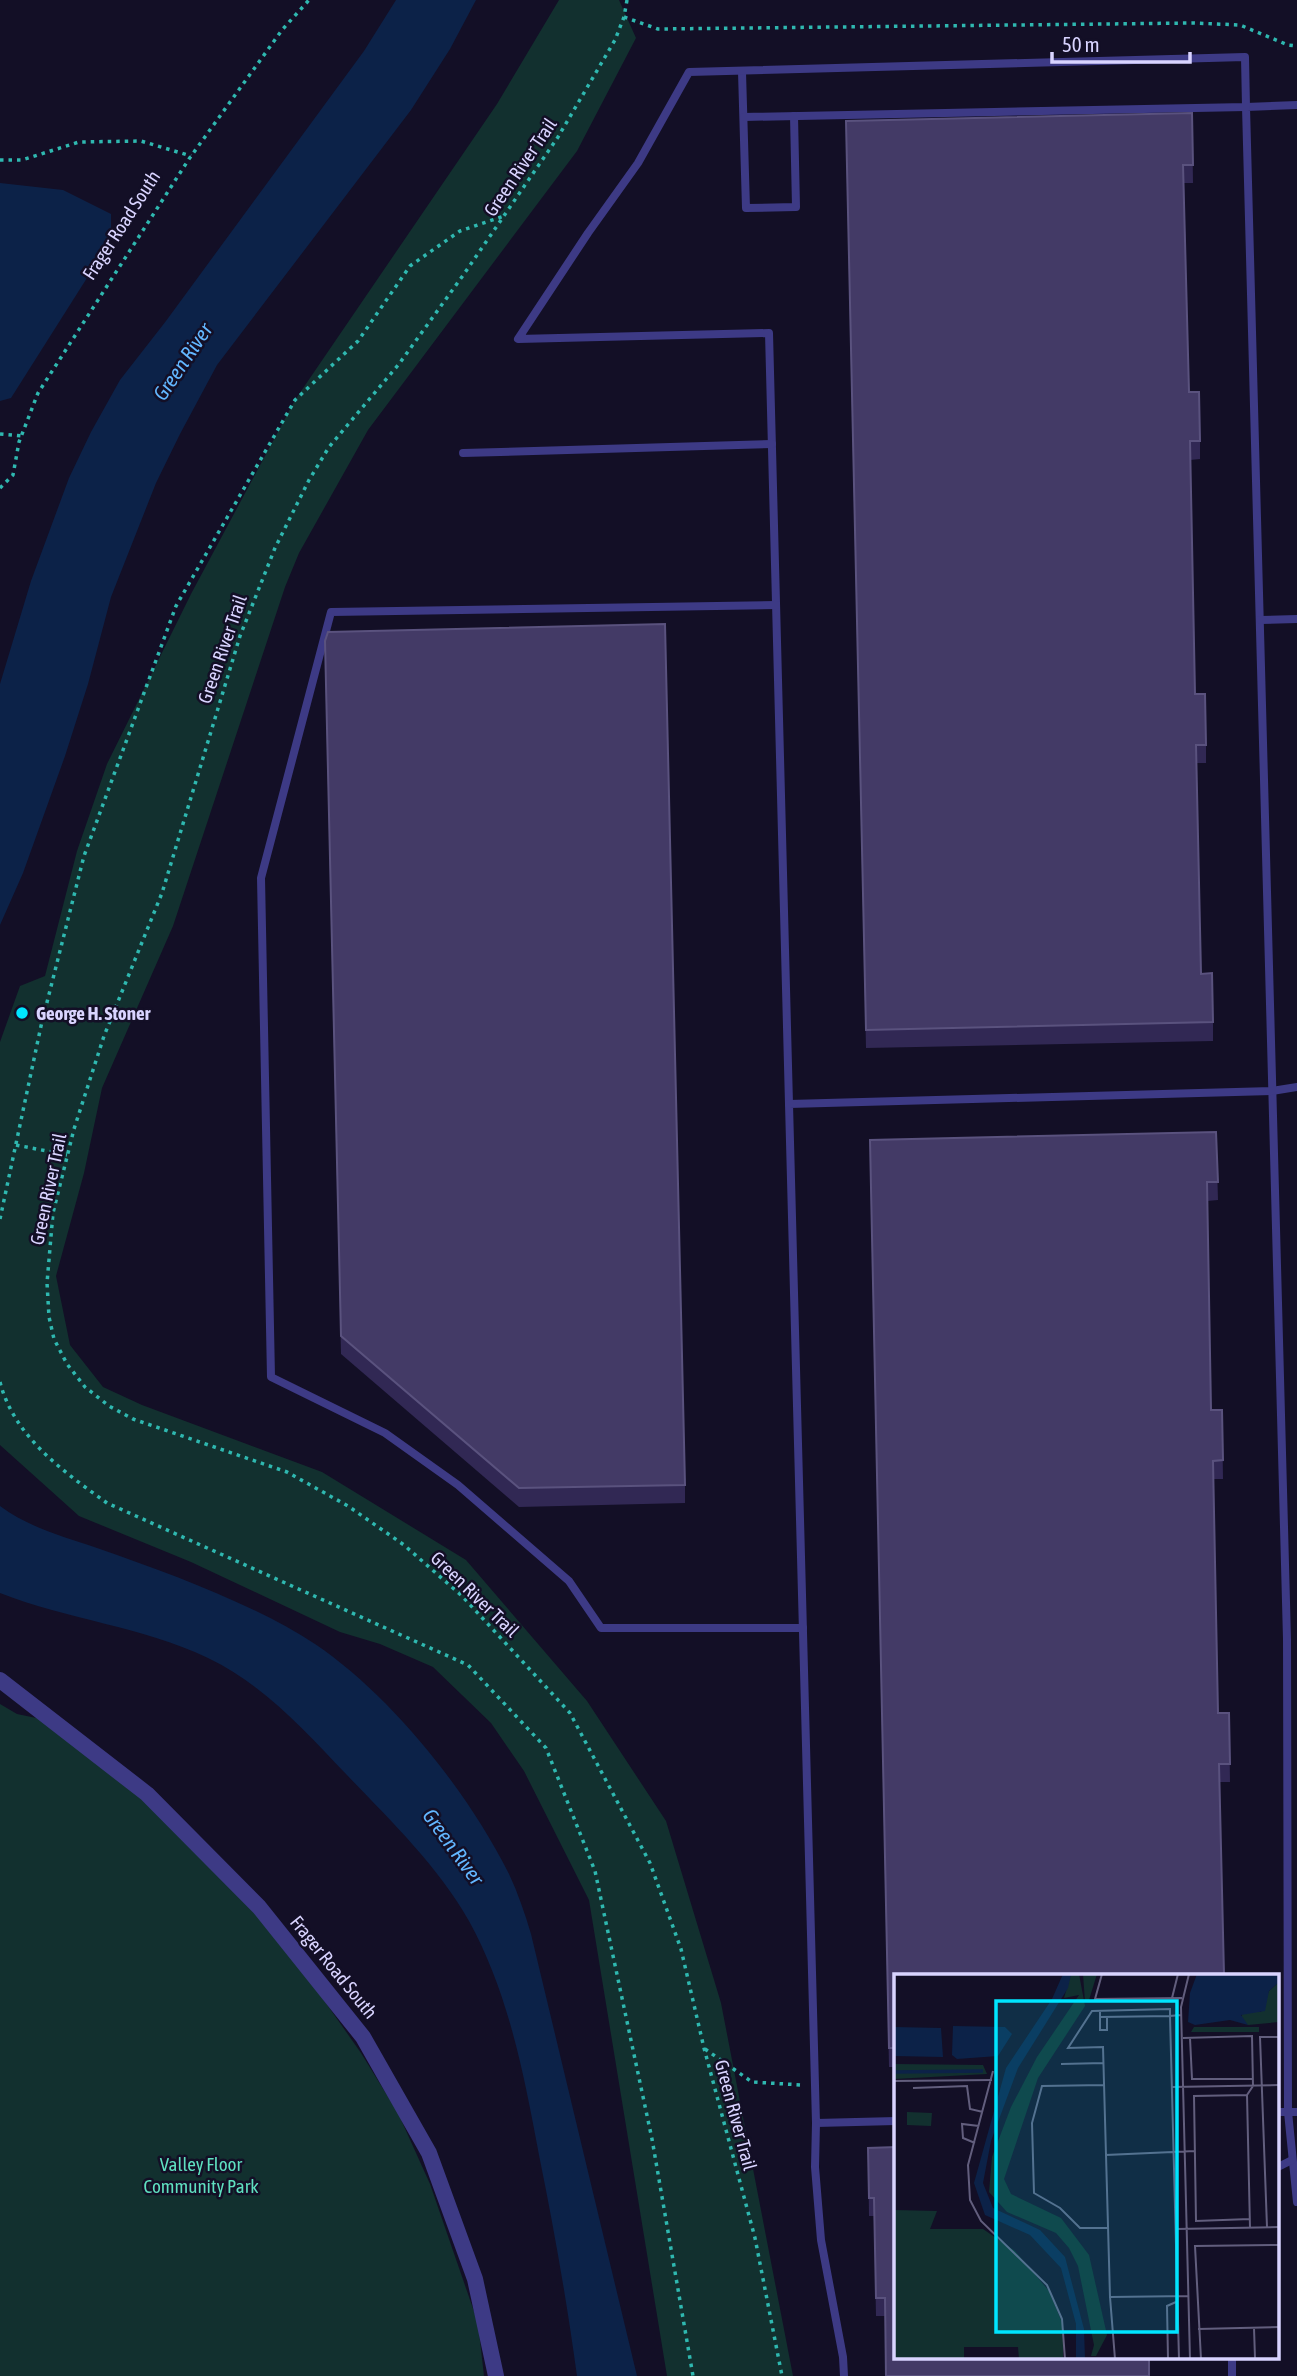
<svg xmlns="http://www.w3.org/2000/svg" width="1297" height="2376" font-family="'Asap Condensed',sans-serif">
	<style>
		.green { fill: #12302f }
		.water { fill: #0c2248 }
		.lines { fill: none; stroke-linecap: round; stroke-linejoin: round }
		.path { stroke: #2fb8b0; stroke-width: 3.5; stroke-dasharray: 3.5 5; stroke-linecap: butt }
		.service { stroke: #3d3a85; stroke-width: 8 }
		.minor { stroke: #3d3a85; stroke-width: 16 }
		.wall { fill: #312854 }
		.building { fill: #433a66; stroke: #5a527e; stroke-width: 2 }
		.poi-dot { fill: #00e5ff; stroke: #130f26; stroke-width: 2.5 }
		.labels { text-anchor: middle; stroke-width: 5; stroke-linejoin: round; paint-order: stroke }
		.street-label { font-size: 19px; fill: #d9d4ff; stroke: #130f26 }
		.poi-label { font-size: 19px; font-weight: bold; fill: #d9d4ff; stroke: #130f26; text-anchor: start }
		.park-label { font-size: 19px; fill: #5fe0c0; stroke: #130f26 }
		.water-label { font-size: 21px; font-style: italic; fill: #62b6ff; stroke: #130f26 }
		.inset-river { fill: none; stroke: #0c2248; stroke-width: 3.5 }
		.inset-road { fill: none; stroke: #625e7d; stroke-width: 2 }
		.view { fill: #00e5ff; fill-opacity: 0.15; stroke: #00e5ff; stroke-width: 3.5 }
		.inset-edge { fill: none; stroke: #d9d4ff; stroke-width: 3.5 }
	</style>
	<rect width="100%" height="100%" fill="#130f26"/>
	<g class="green">
		<polygon points="559,0 619,0 636,38 577,151 368,430 299,553 285,587 173,926 102,1088 84,1173 56,1276 70,1345 103,1387 142,1405 322,1472 466,1560 587,1701 666,1821 721,2003 793,2376 667,2376 589,1900 524,1771 491,1723 433,1667 380,1644 340,1632 191,1562 79,1516 0,1445 0,1042 20,986 45,976 77,851 107,764 191,594 295,400 497,104"/>
		<polygon points="0,1704 17,1714 41,1719 136,1793 238,1891 290,1952 361,2053 398,2113 430,2184 478,2323 484,2376 0,2376"/>
	</g>
	<g class="water">
		<polygon points="396,0 476,0 450,49 411,110 217,365 180,434 156,483 111,597 88,684 65,756 23,873 0,925 0,684 31,581 69,478 91,432 120,380 166,321 364,51"/>
		<polygon points="0,183 63,190 111,214 111,240 11,398 0,401"/>
		<path d="M0,1506C30,1528 62,1536 97,1548C124,1557 150,1567 177,1577C224,1596 273,1616 315,1644C392,1696 468,1792 509,1874C518,1893 525,1914 531,1934L637,2376H577C567,2302 554,2229 539,2155C524,2075 509,1994 469,1921C438,1866 389,1819 346,1774C304,1730 264,1685 208,1658C142,1626 68,1620 0,1593Z"/>
	</g>
	<g class="lines">
		<g class="path">
			<polyline points="627,0 624,17 615,40 558,137 464,274 399,364 329,447 309,480 275,548 240,636 162,893 104,1036 74,1129 53,1213 47,1283 49,1317 54,1339 67,1364 85,1387 109,1406 133,1419 287,1472 348,1506 404,1545 462,1596 570,1713 650,1863 681,1949 704,2048 755,2238 782,2376"/>
			<polyline points="624,17 658,29 1194,23 1240,25 1288,45 1297,46"/>
			<polyline points="0,160 22,160 79,142 141,141 191,156"/>
			<polyline points="0,434 22,436"/>
			<polyline points="0,488 13,475 19,442 38,393 189,159 282,30 309,0"/>
			<polyline points="16,1145 67,1155"/>
			<polyline points="0,1219 41,1026 84,856 176,606 295,400 358,341 410,266 460,231 504,216"/>
			<path d="M0,1382C14,1437 64,1472 107,1503L468,1665L546,1748L595,1871L652,2139L693,2376"/>
			<polyline points="705,2049 752,2082 802,2085"/>
		</g>
		<g class="service">
			<polyline points="742,72 746,208 796,207 794,116"/>
			<polyline points="1297,105 1246,107 1287,1639 1288,2112 1297,2202"/>
			<polyline points="744,117 1246,107 1245,57 689,72 638,163 588,233 518,339 769,333 789,1104"/>
			<polyline points="463,453 772,444"/>
			<polyline points="776,605 331,612 261,878 271,1377 385,1433 458,1485 569,1581 601,1628 803,1628"/>
			<polyline points="1260,620 1297,619"/>
			<polyline points="1278,2112 1297,2112"/>
			<polyline points="896,2121 816,2123 789,1104 1272,1091 1297,1087"/>
			<polyline points="816,2123 815,2167 821,2240 843,2357 844,2376"/>
			<polyline points="1278,2167 1292,2160"/>
			<polyline points="1232,2357 1232,2376"/>
		</g>
		<polyline class="minor" points="0,1680 147,1794 259,1907 363,2037 429,2153 475,2279 496,2376"/>
	</g>
	<g class="wall">
		<polygon points="1192,113 1193,183 1184,183 1189,392 1200,441 1200,459 1190,460 1195,694 1206,745 1206,763 1196,763 1201,974 1213,1022 1213,1041 866,1048 846,139"/>
		<polygon points="325,659 685,1485 685,1503 519,1507 341,1354"/>
		<polygon points="1216,1132 1218,1200 1207,1201 1211,1410 1222,1410 1223,1479 1213,1479 1218,1713 1229,1713 1230,1782 1220,1782 896,1975 896,2067 889,2067 870,1158"/>
		<polygon points="896,2147 885,2316 876,2316 874,2216 869,2216 868,2148"/>
	</g>
	<g class="building">
		<polygon points="1192,113 1193,165 1183,165 1189,392 1199,392 1200,441 1190,441 1195,694 1205,694 1206,745 1196,745 1201,974 1212,973 1213,1022 866,1030 846,121"/>
		<polygon points="665,624 685,1485 519,1488 341,1336 325,641 328,632"/>
		<polygon points="1216,1132 1218,1182 1207,1182 1211,1410 1222,1410 1223,1460 1213,1461 1218,1713 1229,1713 1230,1764 1219,1764 1224,1975 896,1975 896,2048 889,2048 870,1140"/>
		<polygon points="896,2147 896,2357 1149,2357 1149,2376 886,2376 885,2298 876,2298 874,2198 869,2198 868,2148"/>
	</g>
	<circle class="poi-dot" cx="22" cy="1013" r="7"/>
	<g class="labels">
		<g class="street-label">
			<text transform="translate(520 167) rotate(-56)" y="7">Green River Trail</text>
			<text transform="translate(121 225) rotate(-57)" y="7">Frager Road South</text>
			<text transform="translate(222 649) rotate(-71)" y="7">Green River Trail</text>
			<text transform="translate(48 1189) rotate(-78)" y="7">Green River Trail</text>
			<text transform="translate(475 1594) rotate(44)" y="7">Green River Trail</text>
			<text transform="translate(334 1967) rotate(51)" y="7">Frager Road South</text>
			<text transform="translate(736 2115) rotate(75)" y="7">Green River Trail</text>
		</g>
		<g class="poi-label">
			<text x="36" y="1020">George H. Stoner</text>
		</g>
		<g class="park-label">
			<text x="201" y="2171">Valley Floor<tspan x="201" dy="22">Community Park</tspan></text>
		</g>
		<g class="water-label">
			<text transform="translate(183 362) rotate(-56)" y="7">Green River</text>
			<text transform="translate(453 1847) rotate(54)" y="7">Green River</text>
		</g>
	</g>
	<g transform="translate(894 1974)">
		<rect width="385" height="385" fill="#130f26"/>
		<path d="M177,0H185L191,32L144,104L110,205L117,220L167,244L195,281L213,361L202,382H197L200,371L184,292L175,274L162,259L113,238L95,218L98,183L117,133L143,83L185,21L170,24ZM189,0H203L195,26L191,28ZM385,8V48L354,51L347,45L349,37L367,38L375,17ZM300,53H365V58H297ZM0,90L89,91L93,100L0,105ZM13,138L38,139L37,152L13,151ZM0,236L43,237L36,255H89L121,277L155,317L169,351V385H125L124,373H70V385H0Z" fill="#12302f"/>
		<path d="M169,0H177L174,14L124,94L97,167L89,209L99,234L146,256L171,283L190,355L191,385H182V350L167,294L136,261L91,241L80,209L112,94L158,25ZM303,0H385V8L375,17L371,37L347,41L354,51L336,46L301,51L294,48L296,19ZM59,52L111,53L118,60L104,82L63,85L58,81ZM0,53L47,54L49,83L0,82Z" fill="#0c2248"/>
		<path class="inset-river" d="M0,98L89,97"/>
		<path class="inset-road" d="M208,0L201,25L288,24M295,0L287,33L296,385M278,24L284,0M206,37V56H213V43M206,43L276,42V35L198,37L174,74L209,73L212,181M289,64L358,62L359,112L353,121M296,64L298,105H358M167,90L210,89M99,97L74,191L76,226L87,247L153,311L168,345L171,385M0,107L98,106M210,111L148,112L138,149L140,219L166,234L186,254H214M278,113L385,111M19,114L73,112L76,135L89,138M81,169L69,164L68,150L85,152M356,245L302,247L300,122L353,121L356,254M373,253L366,63H385M282,255L385,253M294,322L216,323L212,181L301,177M216,323L221,385M360,354L361,384M304,355L385,353M274,385L273,332L282,328M285,385L276,42L287,41M307,385L301,272L385,271M313,385H381"/>
		<path class="view" d="M102,27H283V358H102Z"/>
		<rect width="385" height="385" class="inset-edge"/>
	</g>
	<path d="M1052 52v10h138v-10" fill="none" stroke="#d9d4ff" stroke-width="3.5"/>
	<text x="1062" y="52" font-size="21" fill="#d9d4ff" stroke="#130f26" stroke-width="5" paint-order="stroke">50 m</text>
</svg>
